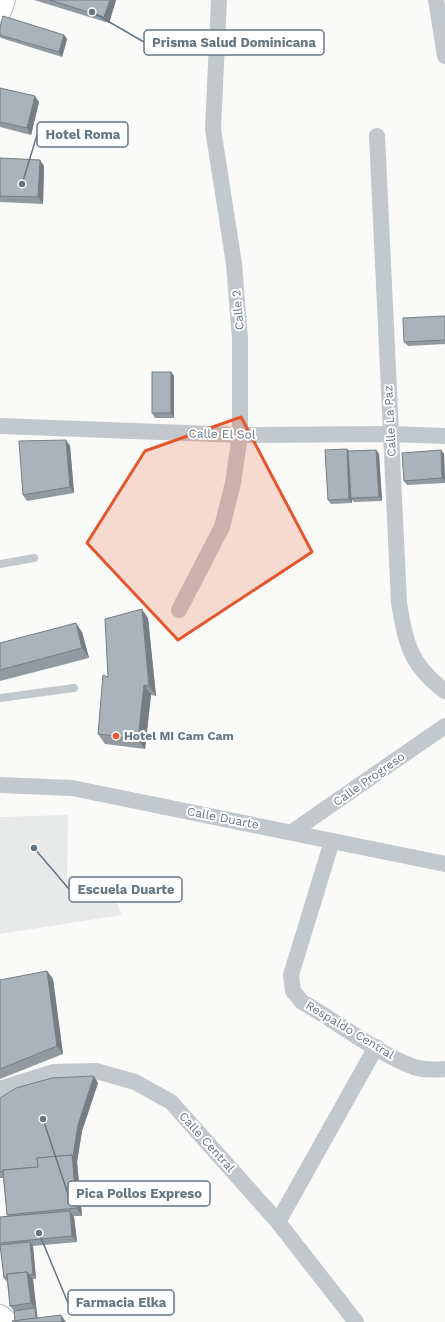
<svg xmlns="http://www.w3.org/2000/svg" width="445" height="1322" font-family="'Work Sans',sans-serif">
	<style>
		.built { fill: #e8e9e9 }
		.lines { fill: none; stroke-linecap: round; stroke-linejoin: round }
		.secondary-casing { stroke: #b3babf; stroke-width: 24 }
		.lane { stroke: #c3c8cc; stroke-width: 8 }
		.street { stroke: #c3c8cc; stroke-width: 16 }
		.secondary { stroke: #fff; stroke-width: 22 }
		.wall { fill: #929a9f }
		.shaded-wall { fill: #777d82 }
		.building { fill: #aab3b9; stroke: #777d82 }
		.marked { fill: #e4572e; fill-opacity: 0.2; stroke: #e4572e; stroke-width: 3; stroke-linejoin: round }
		.poi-dot { fill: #e4572e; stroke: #fff; stroke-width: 1.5 }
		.labels { text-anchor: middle; stroke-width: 4; stroke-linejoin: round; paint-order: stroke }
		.street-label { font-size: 12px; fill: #657683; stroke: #fff }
		.poi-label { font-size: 12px; font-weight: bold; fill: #657683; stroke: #fff; text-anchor: start }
		.leader { fill: none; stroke: #657683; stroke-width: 1.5 }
		.callout-dot { fill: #657683; stroke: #fff; stroke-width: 1.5 }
		.callout { fill: #fff; stroke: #657683; stroke-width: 1.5 }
		.callout-label { font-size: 13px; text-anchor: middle; font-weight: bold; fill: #657683 }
	</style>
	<rect width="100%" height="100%" fill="#fafaf8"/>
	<polygon class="built" points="68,815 67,885 108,879 122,915 0,934 0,817"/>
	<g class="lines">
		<defs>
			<g id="secondary">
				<polyline points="0,11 4,0"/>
				<polyline points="0,1316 7,1322"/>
			</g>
		</defs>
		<use href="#secondary" class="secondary-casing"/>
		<g class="lane">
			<polyline points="0,564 34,558"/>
			<polyline points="0,698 74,688"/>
		</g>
		<g class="street">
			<polyline points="436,0 445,56"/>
			<path d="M377,136L399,603C406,644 410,665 445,691"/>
			<polyline points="0,426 240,435 390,434 445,436"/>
			<polyline points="179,610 222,527 233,483 240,435 240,339 234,264 213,129 219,0"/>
			<polyline points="0,785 72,788 445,864"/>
			<polyline points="292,832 445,726"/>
			<path d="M332,841L291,975L293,991L302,1002C338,1022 376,1053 414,1067C424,1070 435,1070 445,1069"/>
			<polyline points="0,1089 53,1072 96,1071 135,1082 171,1102 278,1222 356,1322"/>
			<polyline points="278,1222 376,1047"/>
		</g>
		<use href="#secondary" class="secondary"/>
	</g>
	<g class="wall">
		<polygon points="34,0 116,0 109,23"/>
		<polygon points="0,27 64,35 67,39 62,57 1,38 0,37"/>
		<polygon points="0,88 39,102 31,135 0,127"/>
		<polygon points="0,158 44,166 43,204 0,202"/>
		<polygon points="445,316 445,344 408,346 404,342"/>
		<polygon points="171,372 174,376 174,418 155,418 152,413"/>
		<polygon points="66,440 70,446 74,493 27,501 23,495"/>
		<polygon points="347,449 349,451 376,450 379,454 382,501 354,502 352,500 352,503 331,504 328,500"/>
		<polygon points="441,450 444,454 445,483 407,485 404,481"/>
		<polygon points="148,618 156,696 151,695 145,749 105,744 98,734 108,677"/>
		<polygon points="82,632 89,658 0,681 0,643"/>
		<polygon points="47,971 53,979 63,1054 0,1079 0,980"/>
		<polygon points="98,1083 82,1131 77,1162 82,1216 74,1216 77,1242 33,1246 36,1279 33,1279 37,1318 15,1321 14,1311 10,1306 7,1282 4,1278 0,1244 0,1217 8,1216 7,1215 3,1178 0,1178 0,1098"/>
	</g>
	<g class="shaded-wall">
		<polygon points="110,0 116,0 109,23 104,17"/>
		<polygon points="64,35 67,39 62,57 59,52"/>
		<polygon points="35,96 39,102 31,135 27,128"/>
		<polygon points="40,160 44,166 43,204 38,197"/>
		<polygon points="171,372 174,376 174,418 171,413"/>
		<polygon points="66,440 70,446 74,493 70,487"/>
		<polygon points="347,449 350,453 351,498 352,500 352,503 349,499"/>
		<polygon points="376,450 379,454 382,501 379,497"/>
		<polygon points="441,450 444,454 445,482 442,478"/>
		<polygon points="142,609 148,618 156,696 149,686"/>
		<polygon points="76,623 82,632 89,658 82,648"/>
		<polygon points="144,685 151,695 145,749 138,739"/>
		<polygon points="47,971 53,979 63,1054 57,1046"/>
		<polygon points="94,1076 98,1083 82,1131 77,1162 82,1216 77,1208 72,1155 78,1125"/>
		<polygon points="70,1211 74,1217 77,1242 72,1236"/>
		<polygon points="30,1242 33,1246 36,1279 33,1274"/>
		<polygon points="27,1272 33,1279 38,1322 36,1322 35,1308 31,1303"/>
		<polygon points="61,1315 66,1322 62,1322"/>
	</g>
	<g class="building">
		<polygon points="50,0 110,0 104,17"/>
		<polygon points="3,16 64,35 59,52 0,35 0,27"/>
		<polygon points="0,88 35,96 27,128 0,122"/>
		<polygon points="0,158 40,160 38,197 0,196"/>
		<polygon points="445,316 445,340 404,342 403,318"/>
		<rect x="152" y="372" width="19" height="41"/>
		<polygon points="66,440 70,487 23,495 19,441"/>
		<polygon points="347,449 349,499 328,500 325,450"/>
		<polygon points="376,450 379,497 351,498 348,451"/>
		<polygon points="441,450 442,478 404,481 402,453"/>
		<polygon points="142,609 149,686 144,685 138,739 98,734 103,675 108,677 105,619"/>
		<polygon points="76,623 82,648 0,670 0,643"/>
		<polygon points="47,971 57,1046 0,1069 0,980"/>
		<polygon points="94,1076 78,1125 73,1156 72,1155 37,1158 38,1167 3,1170 3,1171 0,1172 0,1098 16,1088 52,1078"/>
		<polygon points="72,1155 77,1208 7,1215 3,1170 38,1167 37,1158"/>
		<polygon points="70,1211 72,1236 0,1243 0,1217"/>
		<polygon points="30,1242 33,1274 30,1275 27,1272 7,1274 7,1277 4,1278 0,1245"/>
		<polygon points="27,1272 31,1303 10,1306 7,1274"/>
		<polygon points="35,1308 36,1318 15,1321 14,1311"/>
		<polygon points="61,1315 62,1322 13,1322 12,1321"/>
	</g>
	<path class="marked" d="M241,417L312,552L178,640L87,543L145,451Z"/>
	<circle class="poi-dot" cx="116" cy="736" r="4"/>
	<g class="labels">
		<g class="street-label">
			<text transform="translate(238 310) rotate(-95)" y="4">Calle 2</text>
			<text transform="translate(390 421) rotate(-93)" y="4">Calle La Paz</text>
			<text transform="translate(222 434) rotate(1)" y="4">Calle El Sol</text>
			<text transform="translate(369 779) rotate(-35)" y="4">Calle Progreso</text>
			<text transform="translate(223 818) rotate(11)" y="4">Calle Duarte</text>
			<text transform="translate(350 1030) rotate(31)" y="4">Respaldo Central</text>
			<text transform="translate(207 1142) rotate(48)" y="4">Calle Central</text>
		</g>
		<g class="poi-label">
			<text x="124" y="740">Hotel MI Cam Cam</text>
		</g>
	</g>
	<path class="leader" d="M92 12L144 42M22 184L37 135M34 848L69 889M43 1119L68 1194M39 1233L68 1303"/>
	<g class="callout-dot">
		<circle cx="92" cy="12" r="4"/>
		<circle cx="22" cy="184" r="4"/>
		<circle cx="34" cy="848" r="4"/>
		<circle cx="43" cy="1119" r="4"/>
		<circle cx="39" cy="1233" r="4"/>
	</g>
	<g class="callout">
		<rect x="144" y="30" width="180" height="25" rx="4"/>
		<rect x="37" y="122" width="91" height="25" rx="4"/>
		<rect x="69" y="877" width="113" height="25" rx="4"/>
		<rect x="68" y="1181" width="142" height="25" rx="4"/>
		<rect x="68" y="1290" width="106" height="25" rx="4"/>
	</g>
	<g class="callout-label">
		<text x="234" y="47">Prisma Salud Dominicana</text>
		<text x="83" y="139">Hotel Roma</text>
		<text x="126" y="894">Escuela Duarte</text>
		<text x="139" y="1198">Pica Pollos Expreso</text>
		<text x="121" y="1307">Farmacia Elka</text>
	</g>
</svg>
